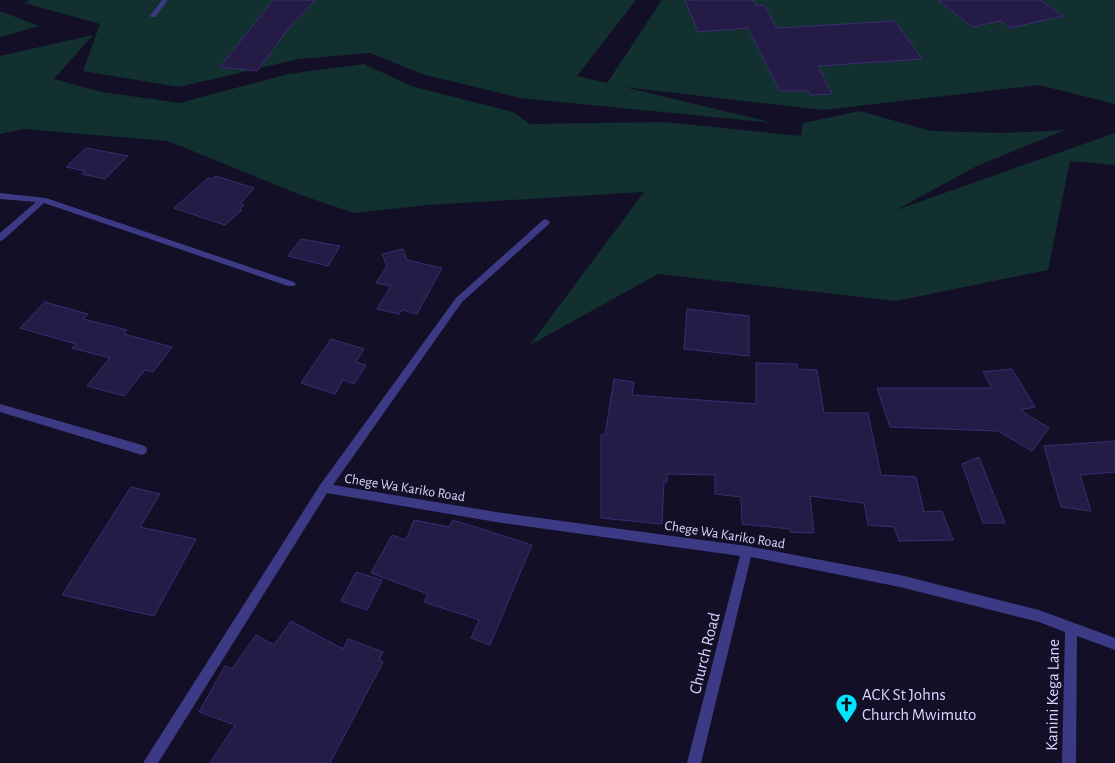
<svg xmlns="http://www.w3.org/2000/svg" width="1115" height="763" font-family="'Alegreya Sans',sans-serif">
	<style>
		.green { fill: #12302f }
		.building { fill: #241b47; stroke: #3b2d73 }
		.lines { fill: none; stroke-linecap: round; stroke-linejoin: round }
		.minor { fill: #3d3a85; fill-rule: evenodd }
		.labels { text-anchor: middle; stroke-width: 3.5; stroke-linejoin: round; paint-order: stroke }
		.street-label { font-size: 14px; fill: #d9d4ff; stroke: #130f26 }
		.near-street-label { font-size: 17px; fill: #d9d4ff; stroke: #130f26 }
		.near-poi-label { font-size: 17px; fill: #d9d4ff; stroke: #130f26; text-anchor: start }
	</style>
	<rect width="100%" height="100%" fill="#130f26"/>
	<g class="green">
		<polygon points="29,0 636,0 577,76 607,83 662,0 1115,0 1115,104 1039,85 823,110 624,87 774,123 520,98 422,74 370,53 299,59 179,87 83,71 100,24 24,3"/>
		<polygon points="0,11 39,26 0,37"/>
		<polygon points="93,35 54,79 102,92 180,103 288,74 364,64 414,87 513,112 530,124 665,122 801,136 803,123 860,111 931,131 1004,133 1065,130 977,166 896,210 1115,133 1115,165 1070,161 1048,270 896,301 658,274 530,345 644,192 428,205 354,213 301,195 168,141 24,129 0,134 0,56"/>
	</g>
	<g class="building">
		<polygon points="273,0 315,0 289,28 257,71 220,67"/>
		<polygon points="685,0 753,0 756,6 764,5 777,28 895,21 922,59 818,66 832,94 810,95 808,91 780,91 748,28 698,32"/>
		<polygon points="938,0 1040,0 1063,16 1010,28 1001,21 972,27"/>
		<polygon points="86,148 97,150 128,156 105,179 82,174 85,171 66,167"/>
		<polygon points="216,176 254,188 240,204 244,205 240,209 242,210 225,225 174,208 208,178 212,179"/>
		<polygon points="301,239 340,246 328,266 288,256"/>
		<polygon points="403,249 407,260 442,268 417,314 402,310 399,314 377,309 391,286 376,283 387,266 382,254"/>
		<polygon points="45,302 88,314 83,319 127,330 124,334 172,347 153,372 145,370 124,396 87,386 110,358 72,348 76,344 20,328"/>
		<polygon points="687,309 749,316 749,356 684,349"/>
		<polygon points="331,339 364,349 356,362 366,365 354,384 343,380 335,394 301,383"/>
		<polygon points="756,363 797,364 798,369 817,370 824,413 868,413 881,475 916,477 924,512 942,511 953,540 899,541 894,527 868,525 864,503 810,496 814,533 790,532 790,529 742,524 741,497 715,494 715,475 667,474 667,482 664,482 662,524 601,518 601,435 605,435 614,379 634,382 632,395 756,404"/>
		<polygon points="1012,369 1035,407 1020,410 1049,428 1032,451 998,431 890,427 877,388 992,388 983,372"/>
		<polygon points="1115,441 1115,472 1080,475 1091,511 1061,507 1044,446"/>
		<polygon points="979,457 1005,523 983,523 962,464"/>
		<polygon points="131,487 160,494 140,527 196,539 154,616 62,595"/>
		<polygon points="414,520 449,527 453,520 532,545 490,645 471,638 479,620 424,602 428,594 371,573 392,535 406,540"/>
		<polygon points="356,572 382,580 367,610 341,601"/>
		<polygon points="291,621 343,649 348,639 383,652 379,660 383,662 330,763 210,763 235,725 199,712 225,666 232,669 256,635 274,645"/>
	</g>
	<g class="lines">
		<g class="minor">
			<polygon points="162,0 168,0 155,17 151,17 150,16"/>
			<polygon points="0,193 46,198 294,282 296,284 294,286 288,286 44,203 3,240 0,241 0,233 36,202 0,199"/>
			<polygon points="546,219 550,222 549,224 462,302 333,485 496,512 747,546 900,575 1039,610 1115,638 1115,650 1077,636 1076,763 1062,763 1065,632 1039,622 900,587 751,557 701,763 687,763 740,556 496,522 327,493 158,763 143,763 320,485 456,298 543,220"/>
			<polygon points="0,404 142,445 146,447 147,450 146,453 142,455 0,412"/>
		</g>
	</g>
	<defs>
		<symbol id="church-pin" viewBox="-11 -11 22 30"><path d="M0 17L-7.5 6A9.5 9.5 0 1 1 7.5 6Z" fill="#00e5ff" stroke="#130f26"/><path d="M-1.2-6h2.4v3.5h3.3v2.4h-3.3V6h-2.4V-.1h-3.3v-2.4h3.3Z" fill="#111"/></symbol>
	</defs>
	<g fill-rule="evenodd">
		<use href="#church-pin" x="834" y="692" width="25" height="34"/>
	</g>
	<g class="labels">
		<g class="street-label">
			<text transform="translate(405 487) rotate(9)" y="5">Chege Wa Kariko Road</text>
			<text transform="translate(725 534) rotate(9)" y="5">Chege Wa Kariko Road</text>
		</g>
		<g class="near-street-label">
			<text transform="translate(704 653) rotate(-76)" y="6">Church Road</text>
			<text transform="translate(1052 695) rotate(-89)" y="6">Kanini Kega Lane</text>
		</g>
		<g class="near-poi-label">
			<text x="862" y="700">ACK St Johns<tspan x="862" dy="20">Church Mwimuto</tspan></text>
		</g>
	</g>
</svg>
